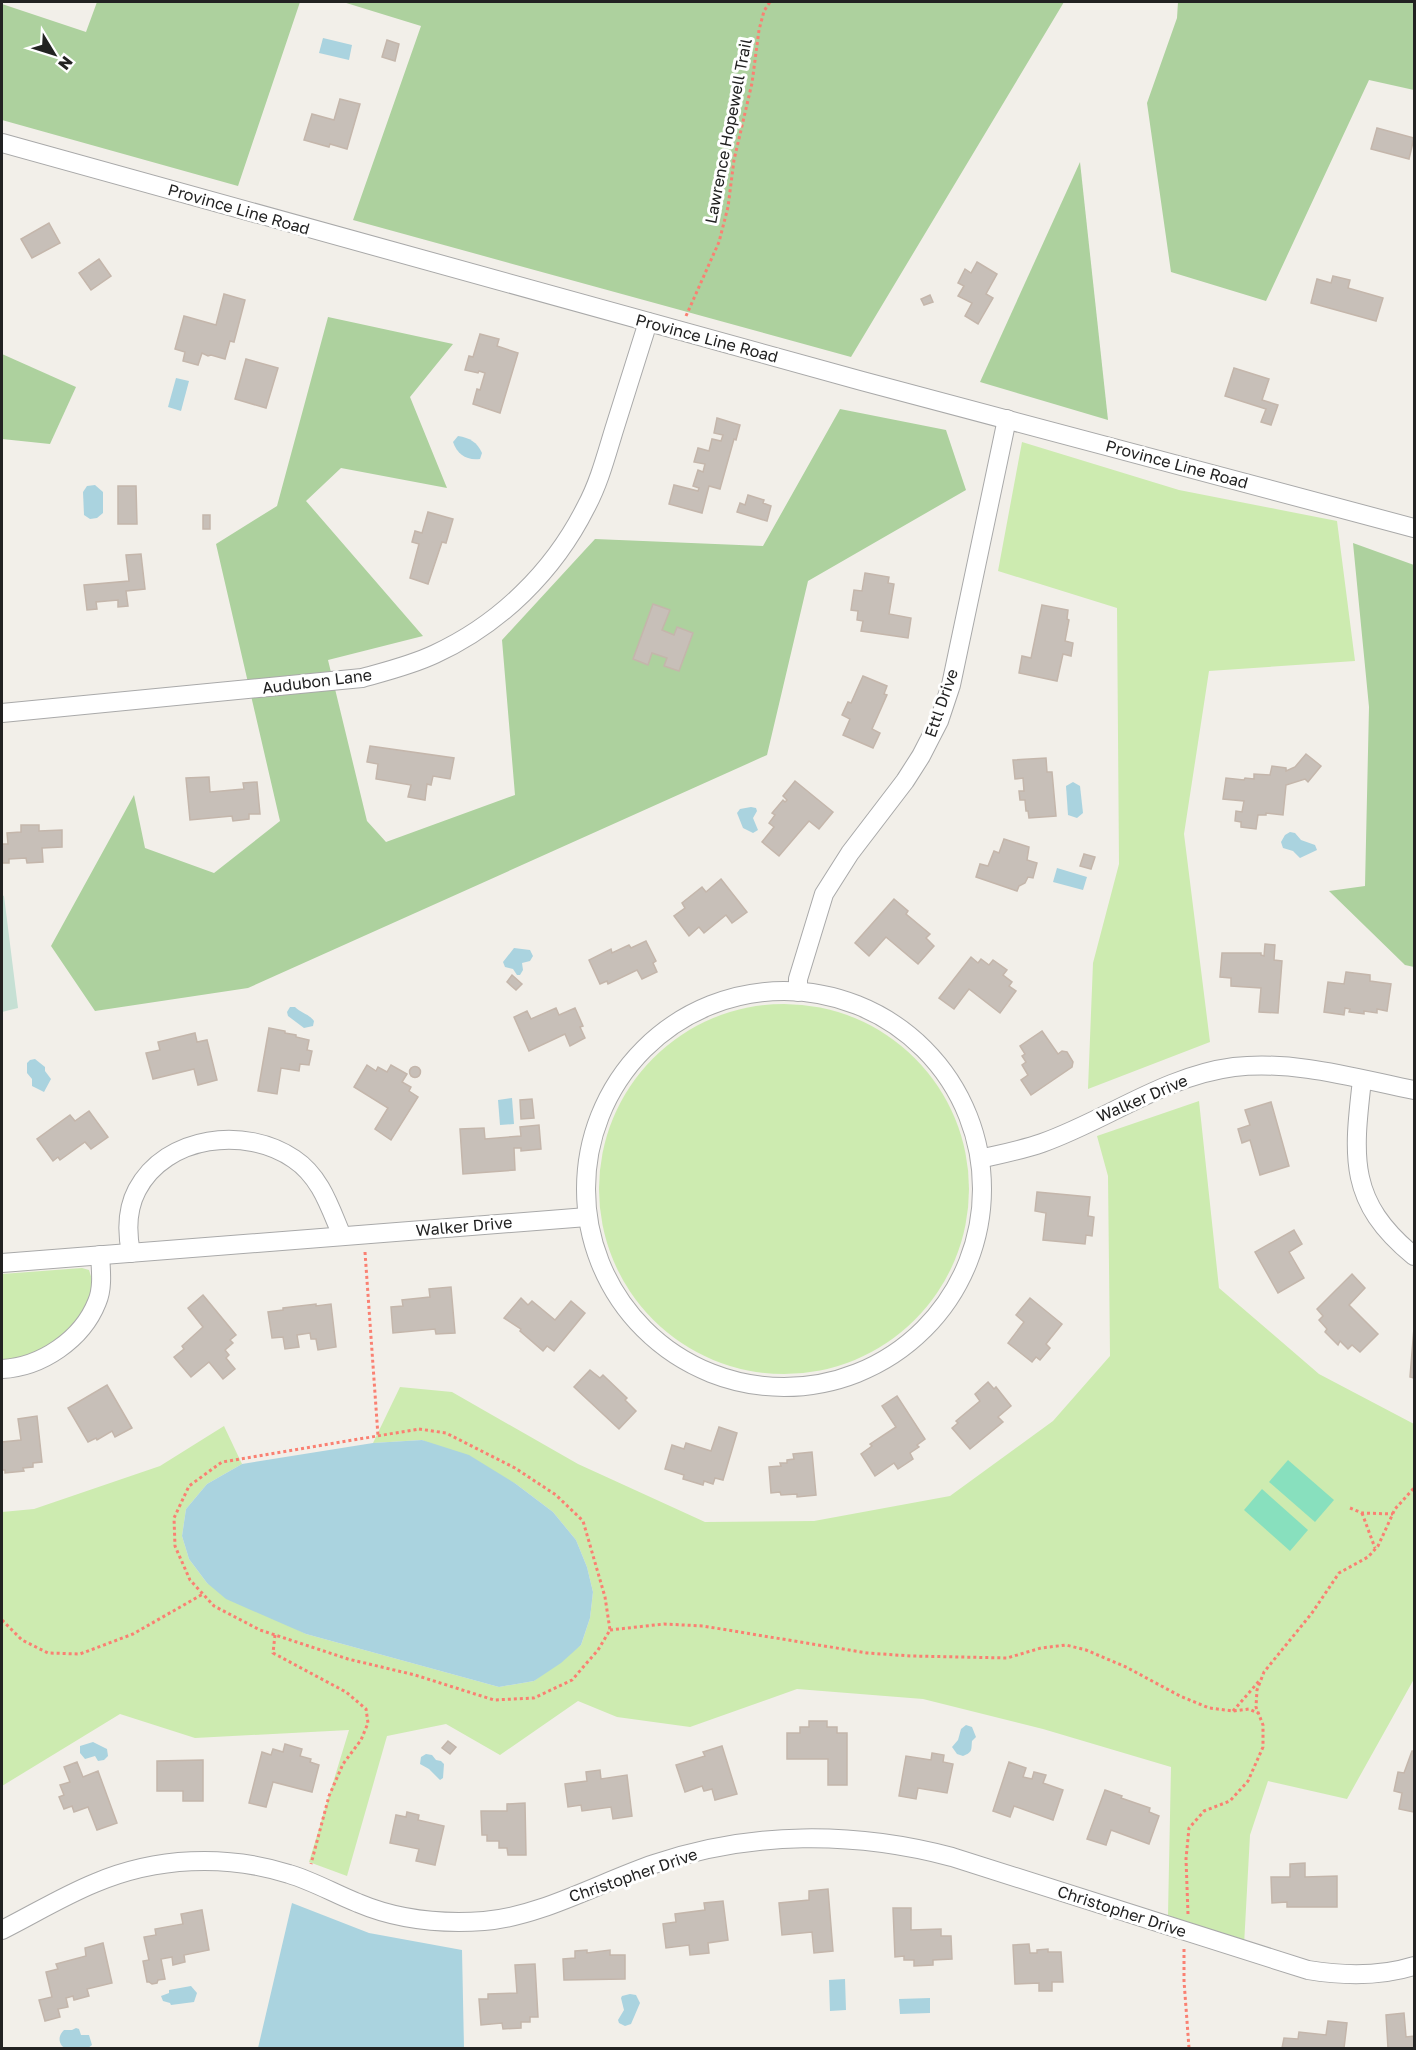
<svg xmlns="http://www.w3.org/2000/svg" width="1416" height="2050" font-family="'Golos Text',sans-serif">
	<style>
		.grass { fill: #cdebb0 }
		.forest { fill: #add19e }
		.wetland { fill: #c6e0d4 }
		.pitch { fill: #88e0be }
		.water { fill: #aad3df }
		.building { fill: #c7bfb8; stroke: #c4b6ab; stroke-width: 1.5 }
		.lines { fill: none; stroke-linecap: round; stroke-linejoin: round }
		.street-casing { stroke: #a9a9a9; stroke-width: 20 }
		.path { stroke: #fa8072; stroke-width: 3; stroke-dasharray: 3 3; stroke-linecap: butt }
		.street { stroke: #fff; stroke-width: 18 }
		.labels { text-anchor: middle; stroke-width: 6; stroke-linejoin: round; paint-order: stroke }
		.street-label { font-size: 16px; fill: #222; stroke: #fff }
	</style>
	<rect width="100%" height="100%" fill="#f2efe9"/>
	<g class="grass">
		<polygon points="1022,442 1179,490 1337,521 1355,661 1209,671 1184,834 1210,1042 1088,1089 1093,963 1119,864 1117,608 998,571"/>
		<circle cx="784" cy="1189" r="185"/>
		<polygon points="1199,1101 1219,1288 1319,1374 1414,1424 1414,1679 1347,1799 1268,1781 1250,1835 1244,1945 1168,1915 1171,1767 1043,1729 923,1699 797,1689 690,1727 617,1717 578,1701 500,1755 446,1724 387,1736 347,1876 309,1862 349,1730 195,1738 120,1714 2,1786 2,1512 34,1509 160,1466 224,1426 242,1464 207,1484 186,1509 182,1536 189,1559 207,1583 306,1634 499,1687 534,1681 581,1645 590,1618 593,1592 587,1567 576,1540 553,1512 516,1484 422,1440 373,1443 400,1387 452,1392 578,1464 705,1522 814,1521 950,1496 1053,1421 1110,1356 1108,1176 1097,1136"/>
		<polygon points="82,1268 89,1270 93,1283 91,1303 81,1321 35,1355 2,1362 2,1274"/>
	</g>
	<g class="forest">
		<polygon points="97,2 300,2 238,186 2,120 2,4 86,32"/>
		<polygon points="343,2 1064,2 851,357 353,220 421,26"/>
		<polygon points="1178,2 1414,2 1414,90 1369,80 1266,301 1171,272 1147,103 1177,18"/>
		<polygon points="1080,162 1108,420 980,382"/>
		<polygon points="328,317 453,344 410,397 447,488 341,468 306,501 423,636 328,660 367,821 386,842 515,795 502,640 595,539 763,546 840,409 946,430 966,490 808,581 767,755 248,988 95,1011 51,946 134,795 145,848 214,873 280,821 216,544 277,506"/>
		<polygon points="2,354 76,387 50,444 2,439"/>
		<polygon points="1353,543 1414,565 1414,967 1405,965 1329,891 1365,886 1369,707"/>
	</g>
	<polygon class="wetland" points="2,895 4,896 18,1008 2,1012"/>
	<g class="pitch">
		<polygon points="1288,1460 1334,1500 1315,1522 1269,1482"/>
		<polygon points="1262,1489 1308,1530 1290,1551 1244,1510"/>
	</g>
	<g class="water">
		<polygon points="323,38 352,45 349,60 319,53"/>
		<polygon points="176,378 189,381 181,411 168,407"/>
		<path d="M458,436C470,438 477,442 482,453L480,459C467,461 457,454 453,442Z"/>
		<polygon points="95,485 103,492 103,513 97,518 90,519 84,515 83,492 87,486"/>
		<polygon points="1073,782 1080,786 1083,813 1077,818 1068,815 1066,786"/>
		<polygon points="751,807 756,808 757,811 753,818 758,830 753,833 743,828 737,813 740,809"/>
		<polygon points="1290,832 1295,833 1301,840 1315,845 1317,850 1300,858 1293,851 1283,848 1281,842 1285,835"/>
		<polygon points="1057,868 1087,877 1083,890 1053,882"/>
		<polygon points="514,948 530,950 533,956 530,961 522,963 523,970 520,975 517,975 513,969 505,967 503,962"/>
		<path d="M290,1007H295C301,1013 309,1014 314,1021L313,1026L304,1028L288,1016L287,1012Z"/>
		<polygon points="35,1059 45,1067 45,1071 51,1079 44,1092 32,1086 32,1079 27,1073 27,1063 30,1060"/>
		<polygon points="512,1098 514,1124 500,1125 498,1100"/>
		<polygon points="422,1440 469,1455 516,1484 553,1512 576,1540 587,1567 593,1592 590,1618 581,1645 561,1663 534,1681 499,1687 306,1634 226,1599 207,1583 189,1559 182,1536 186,1509 207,1484 242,1464 373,1443"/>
		<path d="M966,1725L972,1727L976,1737L972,1741C971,1750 973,1752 963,1756L957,1754L952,1747L958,1740L961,1729Z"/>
		<polygon points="93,1742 107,1749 108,1756 104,1760 98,1761 95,1756 85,1759 80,1753 80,1746"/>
		<polygon points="426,1754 432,1755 436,1760 441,1761 444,1764 443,1778 440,1780 429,1769 420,1764 421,1757"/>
		<polygon points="292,1903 369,1933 462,1950 464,2048 258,2048"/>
		<polygon points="845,1979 846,2010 830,2011 829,1980"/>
		<polygon points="191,1986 197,1993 194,2002 171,2005 170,2003 163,2001 161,1996 169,1993 169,1990"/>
		<polygon points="630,1994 636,1995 640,2003 631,2024 625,2026 619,2023 618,2020 624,2010 621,1998 622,1996"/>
		<polygon points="930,1998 930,2013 900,2014 899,1999"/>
		<path d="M76,2028L79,2029L81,2035H89L92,2045L88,2048H65L62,2046C58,2040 59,2035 64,2030H72Z"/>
	</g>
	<g class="building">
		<polygon points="387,40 399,44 395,61 382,57"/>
		<polygon points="340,99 360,104 347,149 330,144 329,147 304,140 312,114 334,120"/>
		<polygon points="1377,128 1414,138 1409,159 1371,149"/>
		<polygon points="49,223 60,243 32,258 21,239"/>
		<polygon points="99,259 111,276 91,290 79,273"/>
		<polygon points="977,262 997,274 986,294 993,298 978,324 965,316 972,303 958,296 964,286 958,283 965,269 971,273"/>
		<polygon points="1333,276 1350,280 1348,288 1383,298 1376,321 1311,303 1317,279 1331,283"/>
		<polygon points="224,294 245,300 234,342 230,341 225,359 211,355 208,356 202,353 198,365 183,361 185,352 175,349 184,316 216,325"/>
		<polygon points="930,295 933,302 924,305 921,299"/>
		<polygon points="480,334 499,339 497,346 518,353 500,413 473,404 477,389 480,390 485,373 479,371 478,373 465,370 469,356 473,357"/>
		<polygon points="246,359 278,368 266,408 235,399"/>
		<polygon points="1234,368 1269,379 1262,400 1278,405 1271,425 1261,422 1266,409 1225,396"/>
		<polygon points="717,418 740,425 736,440 734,439 720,489 709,486 702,513 669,504 674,485 698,491 699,488 693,486 698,470 703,472 705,464 694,462 698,448 709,451 712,439 721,441 723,435 714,433"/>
		<polygon points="118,486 136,486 137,524 118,524"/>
		<polygon points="748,495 764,500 763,503 771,506 767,521 737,512 740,503 745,505"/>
		<polygon points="428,512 453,519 446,543 442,542 428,584 410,578 419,544 412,542 415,531 422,533"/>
		<rect x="203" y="515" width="7" height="14"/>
		<polygon points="141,554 145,589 126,591 128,606 118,607 118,600 96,602 97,609 87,610 84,585 129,581 126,555"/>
		<polygon points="865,573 889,577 888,583 894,584 889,614 911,618 908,638 861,631 863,621 857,620 858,611 851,610 854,590 862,591"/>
		<polygon points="653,604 670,610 662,630 674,635 677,627 693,633 679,671 664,666 667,658 652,653 648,665 633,659"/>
		<polygon points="1042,605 1068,610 1067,619 1069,620 1065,641 1073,643 1071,656 1063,654 1057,681 1019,673 1022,656 1031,658"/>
		<polygon points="863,676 887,686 884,694 887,695 872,729 880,733 873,748 843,735 850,719 842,715 848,702 851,703"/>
		<polygon points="370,746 454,758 450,779 433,776 431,785 427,784 425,800 408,797 411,785 376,779 378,764 367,762"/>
		<polygon points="1306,754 1321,766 1308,782 1305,779 1286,785 1283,815 1266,813 1266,815 1258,815 1256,829 1241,827 1241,822 1235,821 1236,811 1242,812 1244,801 1223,799 1226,778 1244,780 1245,778 1254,779 1254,774 1270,775 1272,766 1286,768 1286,771 1295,767"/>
		<polygon points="1046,758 1047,772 1052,772 1056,816 1029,818 1028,811 1026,811 1025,800 1020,800 1019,791 1024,791 1023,778 1015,779 1013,760"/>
		<polygon points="209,777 210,792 244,789 243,783 257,782 260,814 249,814 249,819 233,821 232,816 190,820 186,778"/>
		<polygon points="795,781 833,812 819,829 809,821 779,856 762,842 774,827 769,823 775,815 772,813 783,800 785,802 787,800 783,796"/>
		<polygon points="21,825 39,825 39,831 62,830 62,847 42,848 43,862 27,863 26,858 9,859 9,863 2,863 2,844 8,844 7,833 21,832"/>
		<polygon points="1004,839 1029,847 1027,860 1037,863 1033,878 1028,877 1025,883 1019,886 1017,891 976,877 980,864 988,866 994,851 999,853"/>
		<polygon points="1084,854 1095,857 1091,869 1080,866"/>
		<polygon points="721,879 747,912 732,923 726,915 704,933 699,927 689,936 674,916 685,908 682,903 702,887 706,892"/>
		<polygon points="894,899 908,911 906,914 930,934 926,938 934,946 918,964 886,937 869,956 855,943"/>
		<polygon points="646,941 656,961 653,963 657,972 642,979 637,970 608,984 607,981 600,984 589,960 611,949 612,953 629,945 631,948"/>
		<polygon points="1265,944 1275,945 1274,960 1282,961 1278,1013 1259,1012 1261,988 1231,986 1231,978 1220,977 1222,953 1261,953 1261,955 1264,956"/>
		<polygon points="971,957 978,963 981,959 989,965 993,960 1007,970 1003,975 1012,982 1009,986 1016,991 1000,1013 969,989 954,1009 939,998"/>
		<polygon points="1346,972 1370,975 1370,981 1391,984 1387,1011 1377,1009 1377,1013 1364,1011 1364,1014 1349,1012 1350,1009 1345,1008 1344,1015 1324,1012 1328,982 1344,984"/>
		<polygon points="512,975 522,984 516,990 507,982"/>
		<polygon points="556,1008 559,1015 575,1008 583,1026 580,1027 585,1038 570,1046 565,1034 529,1051 514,1017 527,1011 531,1019"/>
		<polygon points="269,1028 285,1031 285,1033 296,1035 296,1037 309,1040 307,1050 312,1051 309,1065 300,1064 299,1071 281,1068 277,1094 258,1091"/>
		<polygon points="1042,1031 1058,1054 1062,1051 1067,1052 1073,1062 1072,1067 1031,1095 1021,1080 1028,1075 1022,1065 1026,1062 1022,1056 1025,1054 1020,1046"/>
		<polygon points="195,1033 197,1042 207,1040 217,1080 198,1085 194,1069 153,1079 146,1053 160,1050 158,1042"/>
		<polygon points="367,1065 376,1071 378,1067 387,1072 391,1065 407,1074 402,1082 411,1087 409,1091 418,1097 391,1140 375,1129 388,1108 354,1087"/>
		<circle cx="415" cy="1072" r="5.5"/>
		<polygon points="532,1099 534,1118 521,1119 520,1100"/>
		<polygon points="1271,1102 1289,1166 1260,1175 1250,1140 1242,1143 1238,1129 1250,1125 1245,1110"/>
		<polygon points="89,1111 108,1137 91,1149 85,1142 60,1160 58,1157 53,1161 37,1139 70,1115 75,1121"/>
		<polygon points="539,1125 541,1149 521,1151 521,1148 514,1148 515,1170 463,1174 460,1129 484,1128 485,1139 521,1136 520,1127"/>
		<polygon points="1037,1192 1090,1197 1088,1216 1094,1217 1092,1236 1086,1235 1085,1244 1043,1240 1046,1213 1035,1211"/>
		<polygon points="1294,1230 1302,1244 1289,1252 1304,1278 1278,1293 1255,1252"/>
		<polygon points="1352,1274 1365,1288 1349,1305 1378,1334 1360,1352 1352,1345 1348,1349 1340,1341 1338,1345 1325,1332 1327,1329 1319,1320 1323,1316 1317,1309"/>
		<polygon points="451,1287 455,1333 436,1334 435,1329 393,1333 391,1307 403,1306 402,1300 430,1297 429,1289"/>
		<polygon points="203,1295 236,1335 230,1340 233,1343 225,1350 229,1355 226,1358 235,1369 223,1379 209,1362 191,1377 174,1357 184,1349 182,1346 203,1327 188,1308"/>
		<polygon points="521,1298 528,1305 532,1301 555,1320 571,1301 585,1313 554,1351 547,1346 543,1351 520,1331 521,1329 504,1318"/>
		<polygon points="1030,1298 1062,1324 1046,1344 1050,1348 1040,1360 1036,1357 1032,1362 1008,1343 1024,1322 1016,1315"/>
		<polygon points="316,1304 316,1306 331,1304 336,1347 318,1350 316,1339 311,1339 310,1333 297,1335 299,1347 285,1349 283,1337 272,1338 268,1312 283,1310 283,1308"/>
		<polygon points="1414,1328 1414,1378 1410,1377"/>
		<polygon points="590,1370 600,1378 603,1375 627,1398 625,1400 636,1411 619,1429 574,1387"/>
		<polygon points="988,1382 994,1389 996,1387 1011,1406 998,1417 1003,1422 970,1449 952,1428 958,1423 956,1421 980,1401 975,1394"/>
		<polygon points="107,1385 132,1428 115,1437 112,1431 97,1440 96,1438 88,1442 68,1408"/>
		<polygon points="897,1396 925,1439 917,1445 919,1447 910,1453 913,1459 898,1469 894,1463 875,1476 861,1454 872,1446 870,1444 896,1427 882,1406"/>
		<polygon points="37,1416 42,1462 33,1463 33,1467 23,1468 24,1471 5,1473 5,1470 2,1470 2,1442 21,1440 18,1419"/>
		<polygon points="719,1427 737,1433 723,1480 715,1478 713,1484 704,1481 703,1485 683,1479 684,1475 665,1469 672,1445 684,1449 686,1443 711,1451"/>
		<polygon points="812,1452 816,1495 797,1497 797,1494 781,1495 780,1492 771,1493 769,1467 781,1466 780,1463 787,1463 787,1460 794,1459 793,1454"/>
		<polygon points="809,1721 827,1721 827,1727 837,1727 837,1733 847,1733 847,1785 828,1785 828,1759 787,1759 787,1733 800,1733 800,1727 809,1727"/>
		<polygon points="448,1741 456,1747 450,1754 442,1748"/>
		<polygon points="285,1744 302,1749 300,1756 311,1759 310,1762 319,1765 312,1792 273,1782 266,1807 249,1803 262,1752 271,1755 273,1749 283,1752"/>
		<polygon points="722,1746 737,1794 715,1800 712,1789 704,1791 702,1786 685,1792 676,1765 705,1756 703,1752"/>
		<polygon points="1412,1751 1414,1751 1414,1812 1399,1809 1402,1793 1394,1791 1398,1772 1404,1773"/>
		<polygon points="932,1753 944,1755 943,1762 953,1764 947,1793 918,1788 916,1799 899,1796 906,1756 931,1760"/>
		<polygon points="203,1760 203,1801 183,1801 183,1791 157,1791 157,1761"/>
		<polygon points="77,1762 83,1777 98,1771 117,1823 97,1830 88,1807 74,1812 72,1806 64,1809 59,1797 64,1795 60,1785 70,1782 64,1767"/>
		<polygon points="1009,1762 1026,1768 1023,1777 1032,1779 1034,1772 1046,1775 1043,1783 1063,1790 1053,1820 1014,1806 1010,1817 993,1811"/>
		<polygon points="600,1770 601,1779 627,1775 632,1816 613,1819 611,1807 582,1811 581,1805 568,1807 565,1784 587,1781 586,1772"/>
		<polygon points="1105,1790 1122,1796 1121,1798 1150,1808 1149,1812 1159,1816 1149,1844 1111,1830 1106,1845 1087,1839"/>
		<polygon points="525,1803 526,1855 508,1855 507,1848 499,1848 499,1841 487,1841 487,1835 482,1835 481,1811 507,1811 507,1804"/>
		<polygon points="407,1812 419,1815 418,1820 444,1826 435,1865 416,1861 419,1849 390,1843 396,1815 406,1817"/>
		<polygon points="1305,1863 1305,1877 1337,1876 1337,1907 1287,1907 1287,1902 1272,1903 1271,1877 1290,1877 1290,1864"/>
		<polygon points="828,1889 833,1951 814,1953 812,1932 782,1935 779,1903 809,1900 809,1891"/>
		<polygon points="723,1901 728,1940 708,1943 709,1953 690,1955 689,1945 666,1948 663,1924 676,1922 675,1914 705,1910 704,1903"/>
		<polygon points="893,1908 911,1908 911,1930 941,1929 941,1936 951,1936 952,1959 933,1960 933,1965 914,1966 914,1960 904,1960 904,1956 895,1957"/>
		<polygon points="202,1910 209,1950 184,1955 185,1962 173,1965 172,1957 161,1959 165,1979 158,1980 157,1983 152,1984 149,1982 147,1982 143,1961 149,1960 144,1937 156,1935 155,1929 183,1924 181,1914"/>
		<polygon points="103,1943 112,1983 87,1989 89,1996 74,2000 73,1996 66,1998 68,2007 58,2009 60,2017 45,2021 39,2000 52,1997 46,1972 58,1969 56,1964 86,1956 85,1948"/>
		<polygon points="1029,1944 1030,1953 1037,1953 1037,1950 1048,1949 1048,1952 1061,1952 1063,1982 1052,1982 1052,1991 1039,1991 1039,1983 1015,1984 1013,1945"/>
		<polygon points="587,1950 587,1953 610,1950 610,1955 625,1955 625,1979 564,1980 563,1959 575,1958 575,1951"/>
		<polygon points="535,1964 538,2017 530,2017 530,2022 521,2022 521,2028 503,2029 502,2023 481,2025 479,1999 488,1999 488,1994 517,1993 515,1965"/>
		<polygon points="1404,2013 1406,2037 1414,2036 1414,2048 1388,2048 1386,2015"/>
		<polygon points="1328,2021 1347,2023 1344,2048 1282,2048 1284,2038 1298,2039 1299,2032 1326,2035"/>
	</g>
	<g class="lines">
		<defs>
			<g id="street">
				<polyline points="2,143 862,381 1414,528"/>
				<path d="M2,713L362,678C387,671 412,665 435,654C500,624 554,571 586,507C599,483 606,456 614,430C625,394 637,358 648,322"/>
				<circle cx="784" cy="1189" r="198"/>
				<polyline points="798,992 798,979 824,894 850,853 905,781 921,756 939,721 951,685 1007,419"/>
				<path d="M1362,1080C1353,1158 1348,1202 1414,1256"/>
				<path d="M980,1159C1001,1154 1022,1150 1042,1143C1107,1120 1164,1076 1234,1067C1294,1060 1355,1078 1414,1090"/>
				<path d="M131,1253C127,1233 127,1209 137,1190C166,1135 246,1126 294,1159C321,1177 330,1208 342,1236"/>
				<polyline points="2,1263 587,1217"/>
				<path d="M2,1369C41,1367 82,1340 97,1302C103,1288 101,1271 100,1255"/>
				<path d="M2,1930C32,1915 63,1896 95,1883C156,1857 226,1854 289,1874C313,1881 335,1894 358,1903C398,1920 442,1924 484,1921C539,1917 601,1882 654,1864C751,1831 854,1831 952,1857L1308,1970C1344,1976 1379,1977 1414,1966"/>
			</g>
		</defs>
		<use href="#street" class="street-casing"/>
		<g class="path">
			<polyline points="686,316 719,242 728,207 734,160 752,83 759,30 764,11 770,2"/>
			<polyline points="365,1252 378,1436"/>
			<polygon points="419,1429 446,1433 515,1468 556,1495 583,1521 605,1597 610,1630 598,1650 572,1680 534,1698 494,1700 415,1675 348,1659 260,1630 214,1606 190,1580 175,1546 174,1518 189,1486 222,1462"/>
			<polyline points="1350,1508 1362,1513 1393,1514"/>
			<polyline points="1362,1513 1375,1548"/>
			<polyline points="2,1620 22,1640 48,1653 80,1654 133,1634 203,1594"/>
			<polyline points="610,1630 664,1624 703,1626 867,1653 911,1656 1007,1658 1041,1648 1066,1645 1086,1650 1126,1667 1180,1696 1209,1708 1233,1711 1249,1709 1258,1713"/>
			<polyline points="275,1635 273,1653 346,1692 366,1709 368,1723 361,1740 343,1764 329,1796 311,1864"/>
			<polyline points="1233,1711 1260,1680"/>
			<polyline points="1188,1914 1186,1859 1189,1828 1204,1811 1230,1801 1248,1781 1263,1747 1263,1725 1256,1707 1257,1690 1264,1672 1312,1613 1339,1573 1368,1557 1378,1546 1395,1509 1414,1488"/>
			<polyline points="1184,1949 1184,1981 1189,2048"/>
		</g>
		<use href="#street" class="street"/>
	</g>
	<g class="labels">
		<g class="street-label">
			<text transform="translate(728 131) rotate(-79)" y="6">Lawrence Hopewell Trail</text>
			<text transform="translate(239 209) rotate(16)" y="6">Province Line Road</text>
			<text transform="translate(707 338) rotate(15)" y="6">Province Line Road</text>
			<text transform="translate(1177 464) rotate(15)" y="6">Province Line Road</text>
			<text transform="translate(317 681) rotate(-7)" y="6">Audubon Lane</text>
			<text transform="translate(941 703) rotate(-71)" y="6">Ettl Drive</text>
			<text transform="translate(1142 1098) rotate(-23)" y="6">Walker Drive</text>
			<text transform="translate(464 1226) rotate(-5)" y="6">Walker Drive</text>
			<text transform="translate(633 1875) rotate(-19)" y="6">Christopher Drive</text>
			<text transform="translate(1122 1911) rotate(18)" y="6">Christopher Drive</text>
		</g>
	</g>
	<rect width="1416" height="2050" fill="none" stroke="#222222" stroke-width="6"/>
	<g transform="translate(54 54) rotate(128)" stroke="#ffffff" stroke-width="4.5" paint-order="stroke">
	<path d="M0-4.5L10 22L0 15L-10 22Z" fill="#222222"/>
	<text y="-9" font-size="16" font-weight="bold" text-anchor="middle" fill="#222222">N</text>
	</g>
</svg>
